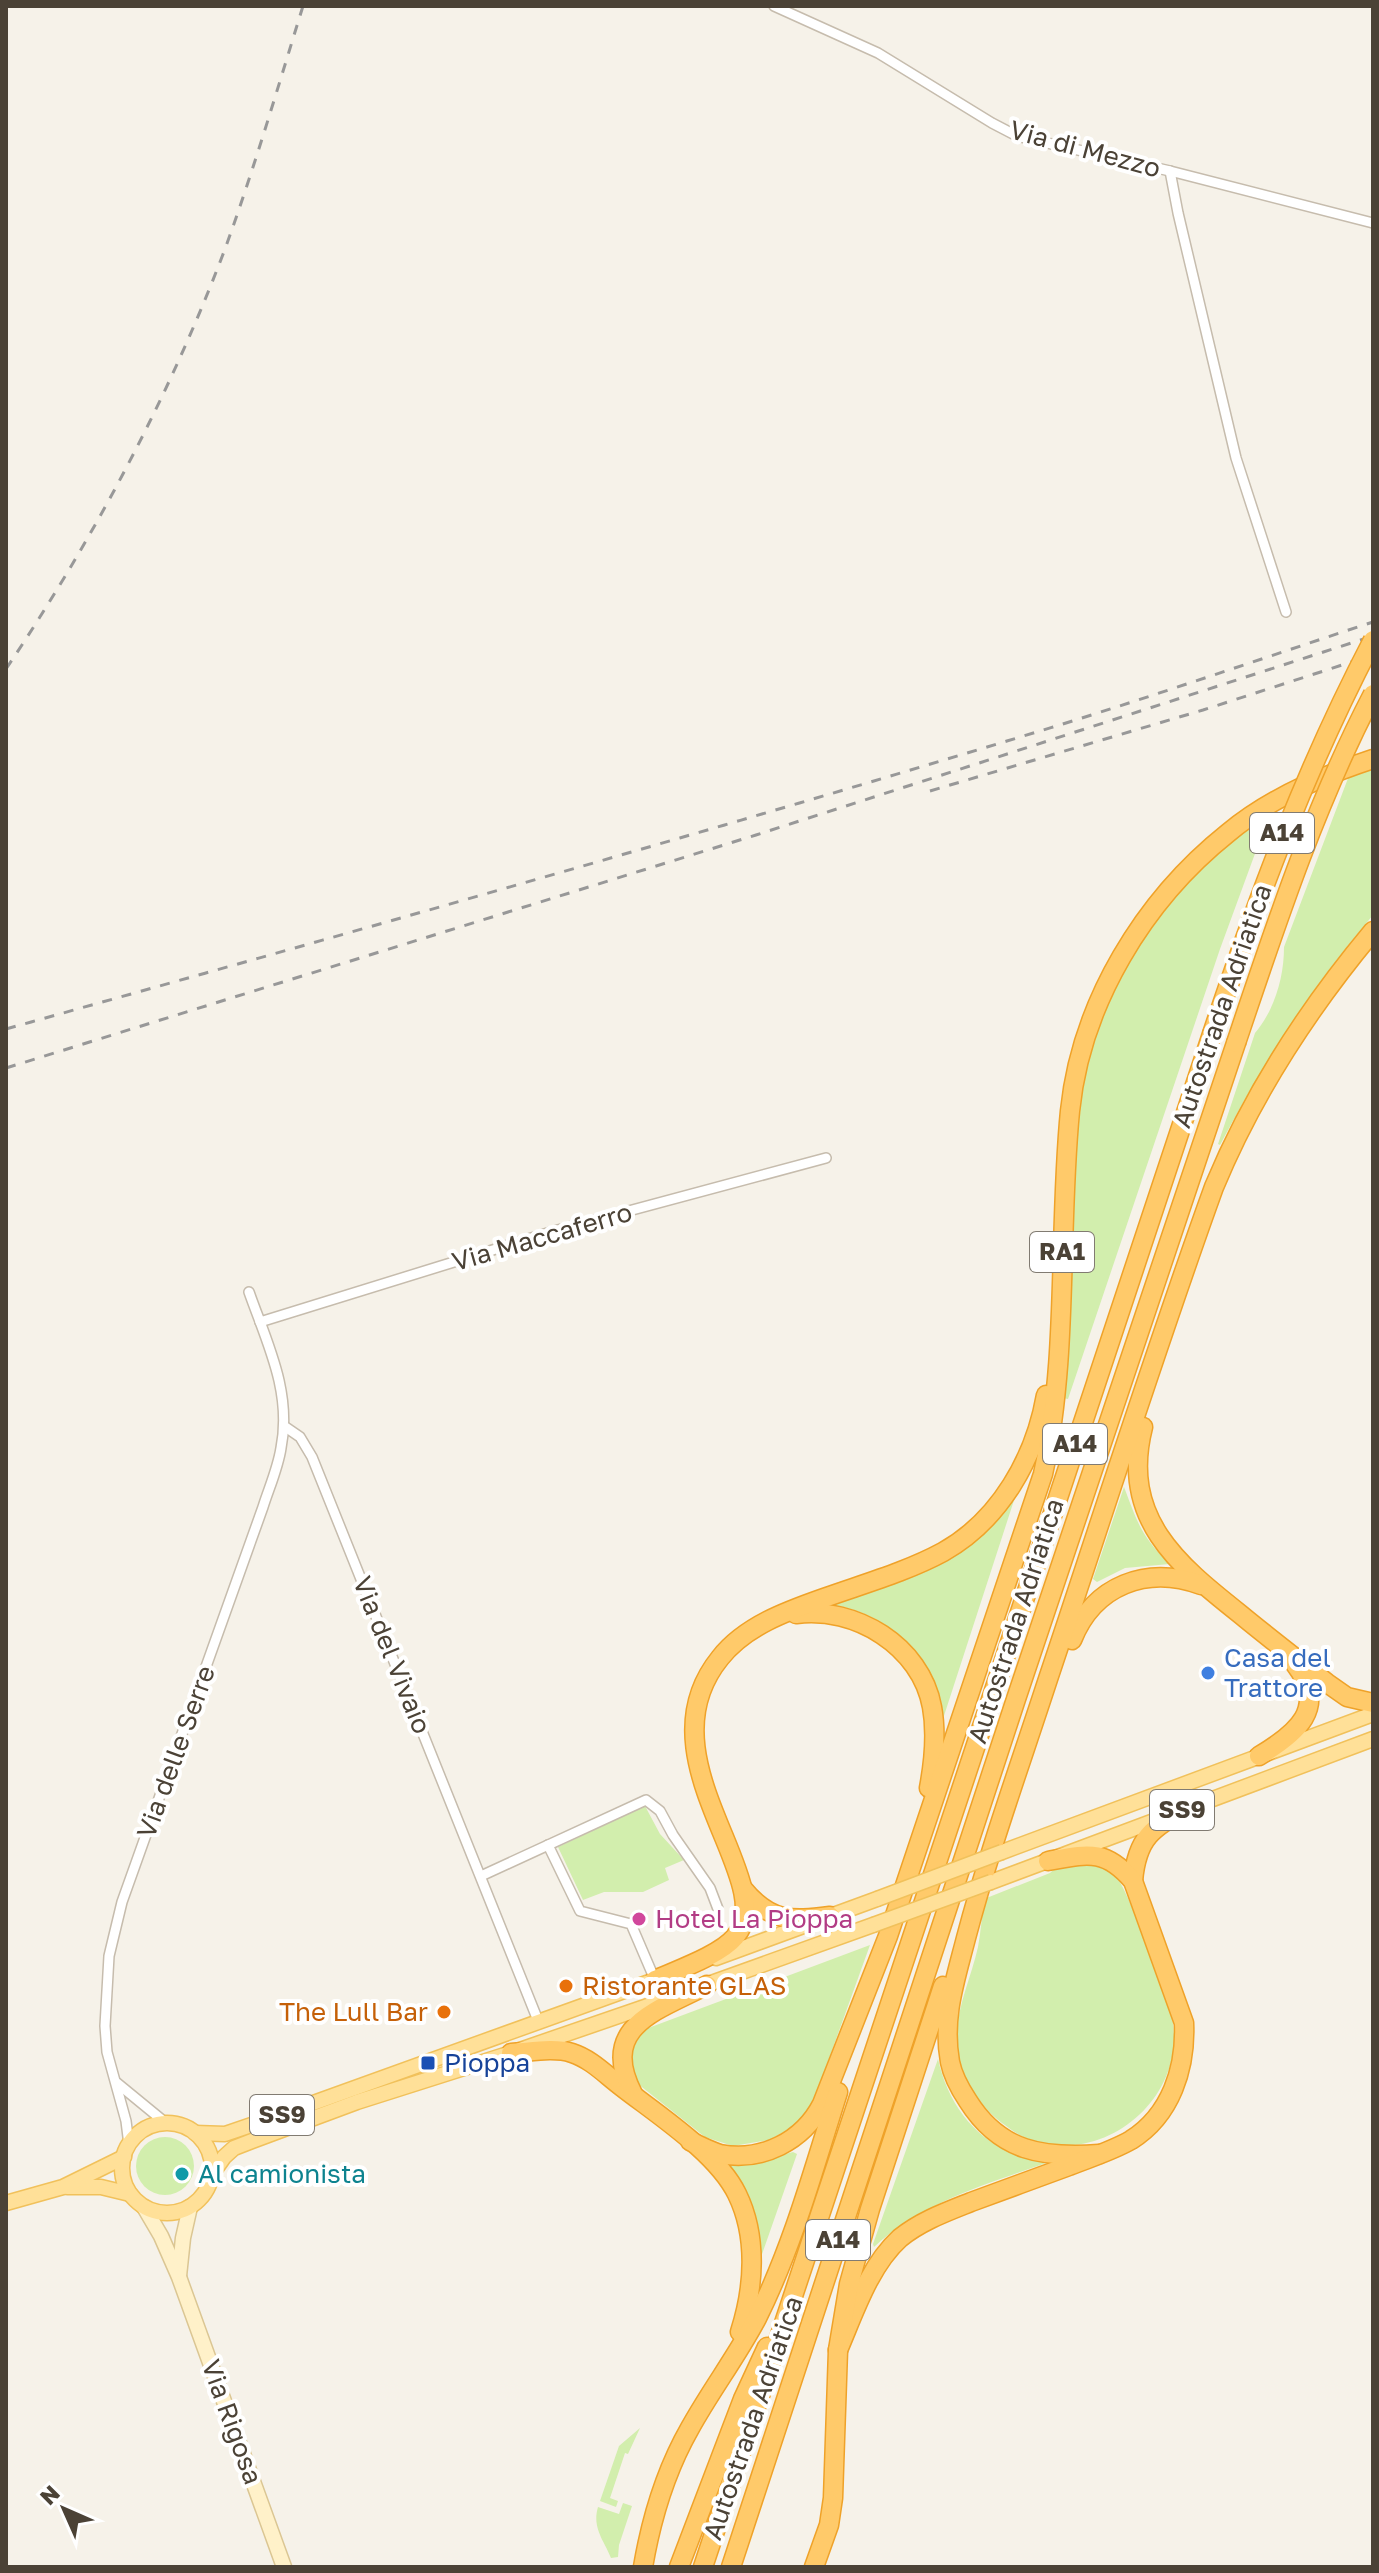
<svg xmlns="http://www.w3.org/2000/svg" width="1379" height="2573" font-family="'Golos Text',sans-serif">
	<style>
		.green { fill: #d2eead }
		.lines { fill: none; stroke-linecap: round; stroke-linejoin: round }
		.minor-casing { stroke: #c6bcad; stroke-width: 12 }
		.secondary-casing { stroke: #dbc693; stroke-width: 17 }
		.primary-casing { stroke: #f1c15b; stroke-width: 17 }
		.motorway-casing { stroke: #efa229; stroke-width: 21 }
		.minor { stroke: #fff; stroke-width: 9 }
		.secondary { stroke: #fff1c9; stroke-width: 14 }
		.primary { stroke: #ffe098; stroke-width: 14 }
		.motorway { stroke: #ffca6a; stroke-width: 18 }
		.rail { stroke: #989898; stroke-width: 3; stroke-dasharray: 10 10; stroke-linecap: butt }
		.primary-bridge-casing { stroke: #f1c15b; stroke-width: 17; stroke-linecap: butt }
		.motorway-bridge-casing { stroke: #efa229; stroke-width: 21; stroke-linecap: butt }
		.primary-bridge { stroke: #ffe098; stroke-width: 14 }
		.motorway-bridge { stroke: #ffca6a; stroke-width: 18 }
		.shop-dot { fill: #3f7fe0; stroke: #fff; stroke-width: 3 }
		.hotel-dot { fill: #d1479c; stroke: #fff; stroke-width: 3 }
		.food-dot { fill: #e8710a; stroke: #fff; stroke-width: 3 }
		.transit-dot { fill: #1a4fb4; stroke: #fff; stroke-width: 3 }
		.culture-dot { fill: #0f9aa8; stroke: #fff; stroke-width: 3 }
		.labels { text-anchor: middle; stroke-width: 8; stroke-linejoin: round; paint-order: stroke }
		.shield { fill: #fff; stroke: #817b72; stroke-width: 2 }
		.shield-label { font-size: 24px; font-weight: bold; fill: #4b4236 }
		.street-label { font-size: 26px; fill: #4b4236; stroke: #fff }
		.shop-label { font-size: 26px; fill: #366cbe; stroke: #fff; text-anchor: start }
		.hotel-label { font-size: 26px; fill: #b23c85; stroke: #fff; text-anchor: start }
		.food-label { font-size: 26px; fill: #c56008; stroke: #fff; text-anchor: start }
		.transit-label { font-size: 26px; fill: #164399; stroke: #fff; text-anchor: start }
		.culture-label { font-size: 26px; fill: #0d838f; stroke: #fff; text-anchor: start }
	</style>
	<rect width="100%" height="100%" fill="#f6f2e9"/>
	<g class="green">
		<path d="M1373,766V915C1312,987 1264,1061 1220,1145L1218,1144L1255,1033C1275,1009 1284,977 1284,947L1350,773Z"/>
		<polygon points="1271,810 1220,949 1068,1399 1063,1398 1078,1108 1085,1068 1107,999 1141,936 1199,864"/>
		<path d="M1124,1487C1137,1521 1141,1537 1170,1564L1125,1568L1097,1582L1093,1579Z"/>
		<path d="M1018,1488L941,1725C931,1706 903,1641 891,1630C873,1615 850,1607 827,1604L914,1571Z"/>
		<polygon points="645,1806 660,1834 684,1860 665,1868 669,1880 643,1892 604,1892 583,1900 558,1847"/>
		<path d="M1084,1861L1113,1870C1129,1896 1139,1924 1149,1953C1160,1981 1175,2009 1174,2040C1172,2109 1100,2162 1033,2141C1022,2138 1012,2130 1002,2123C980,2106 962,2081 958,2053C952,2015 970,1983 978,1947C981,1931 982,1914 984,1899L1050,1873L1056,1867Z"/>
		<polygon points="870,1945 813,2103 798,2124 769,2140 733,2146 705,2137 633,2080 630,2054 643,2030"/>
		<path d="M938,2059C947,2100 971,2136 1012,2153C1023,2157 1038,2158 1046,2163C985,2185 923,2202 874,2247L873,2244Z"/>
		<circle cx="165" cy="2166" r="29"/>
		<polygon points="793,2152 797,2154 761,2257 719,2159 763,2160"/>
		<polygon points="640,2428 628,2454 625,2453 610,2498 618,2501 616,2507 600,2501 619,2446"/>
		<path d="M623,2503L632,2506L619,2545L618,2557L611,2558C603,2539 592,2527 598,2507L619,2514Z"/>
	</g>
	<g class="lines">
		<defs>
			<g id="minor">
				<polyline points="774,6 878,53 992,123 1017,136 1170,171 1373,223"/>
				<polyline points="1170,171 1178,213 1236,458 1286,612"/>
				<polyline points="260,1322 554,1231 826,1158"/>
				<polyline points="284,1426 300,1437 312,1457 539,2023"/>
				<polyline points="548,1845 580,1911 631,1924 655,1980"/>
				<polyline points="481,1876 646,1800 660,1811 673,1835 710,1888 718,1909"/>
				<polyline points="117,2083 167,2124"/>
				<path d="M129,2145L126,2121L107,2052L105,2026L109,1956L122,1902L263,1507C269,1488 278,1468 281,1448C292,1392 267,1343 249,1292"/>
			</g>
			<g id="secondary">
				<polyline points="144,2207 161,2236 179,2277 284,2567"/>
				<polyline points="179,2276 183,2238 190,2207"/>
			</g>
			<g id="primary">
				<polyline points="1002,1852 1373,1714"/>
				<polyline points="991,1882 1373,1739"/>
				<polyline points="716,1958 877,1899"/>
				<polyline points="700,1987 873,1925"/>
				<circle cx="167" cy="2168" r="45"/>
				<polyline points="195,2133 225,2134 266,2120 663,1977"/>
				<polyline points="212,2174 224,2157 234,2148 252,2141 357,2102 511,2053 662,2001"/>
				<polyline points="67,2187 101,2187 130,2194"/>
				<polyline points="6,2203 63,2187 124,2157"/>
			</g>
			<g id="motorway">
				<path d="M1143,1427C1120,1518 1177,1564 1240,1614C1269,1638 1298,1660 1327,1683L1347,1697L1373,1703"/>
				<path d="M796,1614C855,1606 921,1646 932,1707C937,1734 934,1761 929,1788"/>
				<path d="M1072,1640C1094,1585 1147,1565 1201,1585"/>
				<path d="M1259,1756C1296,1734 1329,1708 1295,1664"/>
				<path d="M1133,1881C1137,1836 1153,1828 1190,1807"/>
				<path d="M743,1889C770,1922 791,1921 830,1916"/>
				<path d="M655,1980C677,1970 720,1955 735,1937C783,1882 638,1759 720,1658C745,1626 787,1611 824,1598C863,1584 906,1572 943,1552C1000,1520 1035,1458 1046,1395"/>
				<path d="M511,2053C530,2052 554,2047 572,2053C591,2059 606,2075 622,2087C658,2115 717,2153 737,2194C758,2237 754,2288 740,2332"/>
				<path d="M633,2094C598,2026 657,2011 707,1985"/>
				<path d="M690,2141C700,2146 710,2151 720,2154C762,2162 803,2141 822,2104L888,1936L1043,1474C1069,1355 1058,1232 1070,1111C1081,1003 1144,900 1228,833C1270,798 1321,776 1373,759"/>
				<path d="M1099,2154C1043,2158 1000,2152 968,2101C960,2089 953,2077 950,2062C942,2018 955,1981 966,1938C989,1851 1020,1765 1048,1679C1103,1515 1155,1350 1214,1187C1253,1093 1307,1010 1373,931"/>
				<path d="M838,2350C854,2313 869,2266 900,2238C921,2221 946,2212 971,2202C1004,2190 1036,2178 1069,2166C1089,2158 1112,2151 1131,2140C1171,2115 1186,2068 1184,2023L1133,1881C1105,1848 1087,1854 1048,1861"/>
				<path d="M643,2567C651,2520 666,2470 690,2428C711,2390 737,2356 757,2318C793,2246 814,2168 838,2092"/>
				<polyline points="679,2567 743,2399 767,2347"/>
				<polyline points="703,2567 1212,1034"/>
				<polyline points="731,2567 1016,1699 1236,1043"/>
				<polyline points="814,2567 829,2525 833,2498 838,2350 849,2284 870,2209 943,1986"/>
			</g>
		</defs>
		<use href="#minor" class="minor-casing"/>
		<use href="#secondary" class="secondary-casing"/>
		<use href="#primary" class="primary-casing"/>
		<use href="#motorway" class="motorway-casing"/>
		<use href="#minor" class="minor"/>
		<use href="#secondary" class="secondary"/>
		<use href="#primary" class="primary"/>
		<use href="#motorway" class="motorway"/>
		<g class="rail">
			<path d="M6,669C94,538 169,397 225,249C254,169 278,87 303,6"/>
			<polyline points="930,791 1203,710 1373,655"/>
			<path d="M6,1029C356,931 706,833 1053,727C1160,694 1266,657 1373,622"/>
			<polyline points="6,1068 756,835 1373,636"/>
		</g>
		<defs>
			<g id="primary-bridge">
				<polyline points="877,1899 1002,1852"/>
				<polyline points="873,1925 991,1882"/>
			</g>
			<g id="motorway-bridge">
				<path d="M1212,1034C1258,897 1306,768 1373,640"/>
				<path d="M1236,1043C1276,924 1315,805 1373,694"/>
			</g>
		</defs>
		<use href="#primary-bridge" class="primary-bridge-casing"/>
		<use href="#motorway-bridge" class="motorway-bridge-casing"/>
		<use href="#primary-bridge" class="primary-bridge"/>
		<use href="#motorway-bridge" class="motorway-bridge"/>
	</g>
	<circle class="shop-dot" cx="1208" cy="1673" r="8"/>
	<circle class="hotel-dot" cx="639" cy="1919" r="8"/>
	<g class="food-dot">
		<circle cx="566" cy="1986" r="8"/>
		<circle cx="444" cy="2012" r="8"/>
	</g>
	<rect class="transit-dot" x="420" y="2055" width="16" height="16" rx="4"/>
	<circle class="culture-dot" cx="182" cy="2174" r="8"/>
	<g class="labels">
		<g class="shield">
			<rect x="1250" y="813" width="64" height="40" rx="6"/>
			<rect x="1030" y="1232" width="64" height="40" rx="6"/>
			<rect x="1043" y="1424" width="64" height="40" rx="6"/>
			<rect x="1150" y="1790" width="64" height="40" rx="6"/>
			<rect x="250" y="2095" width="64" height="40" rx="6"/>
			<rect x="806" y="2220" width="64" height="40" rx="6"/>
		</g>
		<g class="shield-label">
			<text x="1282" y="841">A14</text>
			<text x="1062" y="1260">RA1</text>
			<text x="1075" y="1452">A14</text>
			<text x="1182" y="1818">SS9</text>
			<text x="282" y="2123">SS9</text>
			<text x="838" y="2248">A14</text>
		</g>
		<g class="street-label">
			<text transform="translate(1085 149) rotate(15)" y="9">Via di Mezzo</text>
			<text transform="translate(1222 1006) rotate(-71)" y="9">Autostrada Adriatica</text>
			<text transform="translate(542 1237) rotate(-16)" y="9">Via Maccaferro</text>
			<text transform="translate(1016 1621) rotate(-72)" y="9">Autostrada Adriatica</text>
			<text transform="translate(392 1655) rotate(68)" y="9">Via del Vivaio</text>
			<text transform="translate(176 1752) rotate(-70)" y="9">Via delle Serre</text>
			<text transform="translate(753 2418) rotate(-71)" y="9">Autostrada Adriatica</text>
			<text transform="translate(232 2422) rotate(70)" y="9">Via Rigosa</text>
		</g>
		<g class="shop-label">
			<text x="1224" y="1667">Casa del<tspan x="1224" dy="30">Trattore</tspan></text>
		</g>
		<g class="hotel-label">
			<text x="655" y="1928">Hotel La Pioppa</text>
		</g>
		<g class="food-label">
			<text x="582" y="1995">Ristorante GLAS</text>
			<text x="428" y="2021" text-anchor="end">The Lull Bar</text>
		</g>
		<g class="transit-label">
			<text x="444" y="2072">Pioppa</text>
		</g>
		<g class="culture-label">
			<text x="198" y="2183">Al camionista</text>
		</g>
	</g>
	<rect width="1379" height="2573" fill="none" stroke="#4b4236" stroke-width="16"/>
	<g transform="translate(64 2509) rotate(315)" stroke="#ffffff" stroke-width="6" paint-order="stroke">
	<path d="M0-6L14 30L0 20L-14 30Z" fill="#4b4236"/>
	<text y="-12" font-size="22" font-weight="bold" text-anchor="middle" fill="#4b4236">N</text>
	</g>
</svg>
